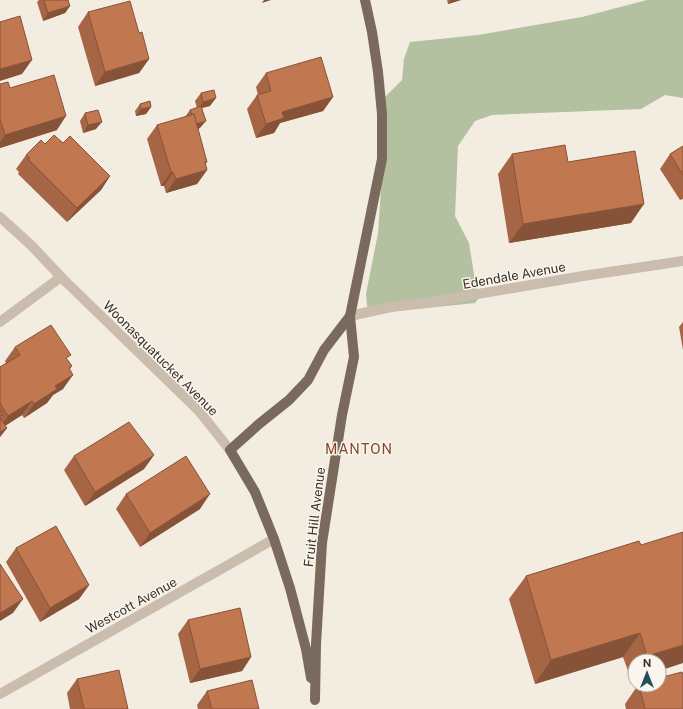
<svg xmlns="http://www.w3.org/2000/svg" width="683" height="709" font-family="'Public Sans',sans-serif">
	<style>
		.green { fill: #b3c1a1 }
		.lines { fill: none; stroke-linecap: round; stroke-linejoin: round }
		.minor { stroke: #cabdad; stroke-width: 10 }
		.major { stroke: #7a6a5d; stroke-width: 10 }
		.wall { fill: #a66645 }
		.shaded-wall { fill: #875338 }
		.building { fill: #c17750; stroke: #875338 }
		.labels { text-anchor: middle; stroke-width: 3; stroke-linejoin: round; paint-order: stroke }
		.street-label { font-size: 13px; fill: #39312b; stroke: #faf5ed }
		.neighbourhood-label { font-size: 14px; letter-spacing: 1px; fill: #854727; stroke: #faf5ed }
	</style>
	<rect width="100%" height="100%" fill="#f2ece1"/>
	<polygon class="green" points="647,0 683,0 683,98 665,95 641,109 492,115 475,121 458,146 455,216 469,243 478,299 475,303 368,314 366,294 378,233 384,146 381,101 402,80 404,59 410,42 478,35 582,17"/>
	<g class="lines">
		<g class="minor">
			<polyline points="0,217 32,246 61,277 199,411 230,450"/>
			<polyline points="350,316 391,307 425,303 583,276 683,261"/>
			<polyline points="0,322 61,277"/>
			<polyline points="0,694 274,539"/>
		</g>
		<g class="major">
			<polyline points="311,678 306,649 290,588 274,539 255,492 230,450 259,424 289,400 308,380 324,350 350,316"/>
			<polyline points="315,700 316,644 322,543 342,415 354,357 350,316 382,159 382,114 378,72 372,32 365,0"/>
		</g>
	</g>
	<g class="wall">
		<polygon points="39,0 68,0 70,6 65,13 43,21 37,2"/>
		<polygon points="447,0 461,0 448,4"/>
		<polygon points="88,12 139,33 149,59 139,73 95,86 78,27"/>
		<polygon points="266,73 333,97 323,111 280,123 274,133 256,138 247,109 257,95 258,95 256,87"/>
		<polygon points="0,84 57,130 0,148"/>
		<polygon points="201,93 210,106 201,108 200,128 198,129 207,162 205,164 207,170 197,184 166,193 164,186 161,186 147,139 157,125 185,117 190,110 197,108 195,101"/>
		<polygon points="140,104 151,107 146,114 136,116 135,111"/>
		<polygon points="85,113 96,129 83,133 80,121"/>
		<polygon points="63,143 110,176 101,190 67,222 18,174 19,172 16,169 26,155 45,144"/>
		<polygon points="683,146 683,199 680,200 660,169 670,154"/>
		<polygon points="512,154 631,223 509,243 498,174"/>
		<polygon points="683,322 683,350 679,327"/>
		<polygon points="15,347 68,360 72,366 70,369 63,389 53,395 47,403 24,418 22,415 5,426 7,428 0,437 0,367 6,363 5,361"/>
		<polygon points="154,455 144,469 85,506 64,470 74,456"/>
		<polygon points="126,494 200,509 140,547 116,509"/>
		<polygon points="639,541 659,661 635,661 635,678 631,679 623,657 535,684 509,599 526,576"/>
		<polygon points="16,548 89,585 79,599 40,622 6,562"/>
		<polygon points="188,620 251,657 242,671 190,683 178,634"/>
		<polygon points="77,679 128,709 70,709 67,693"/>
		<polygon points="638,685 659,685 683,709 626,709 625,704"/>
		<polygon points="207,691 259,709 198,709 197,705"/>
	</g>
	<g class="shaded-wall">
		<polygon points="264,0 271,0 262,3"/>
		<polygon points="451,0 461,0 448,4"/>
		<polygon points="70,6 65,13 43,21 48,13"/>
		<polygon points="149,59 139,73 95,86 105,72"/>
		<polygon points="32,60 22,74 0,81 0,69"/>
		<polygon points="333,97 323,111 280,123 274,133 256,138 266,124 282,112"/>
		<polygon points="216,98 210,106 198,109 203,102"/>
		<polygon points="151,107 146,114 136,116 141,109"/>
		<polygon points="66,116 57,130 0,148 0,142 5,135"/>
		<polygon points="206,121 200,128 190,131 195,124"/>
		<polygon points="102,122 96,129 83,133 88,125"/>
		<polygon points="205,162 207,162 200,172 207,170 197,184 166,193 176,179"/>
		<polygon points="171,172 173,172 164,186 161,186"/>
		<polygon points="110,176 101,190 67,222 77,208"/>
		<polygon points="644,204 631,223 509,243 523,224"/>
		<polygon points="73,375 63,389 53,395 47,403 24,418 34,404 55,386"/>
		<polygon points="32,401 22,415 0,429 0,428 8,416"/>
		<polygon points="7,428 0,437 0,432"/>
		<polygon points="154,455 144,469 85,506 95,492"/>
		<polygon points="210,494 200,509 140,547 150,533"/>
		<polygon points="89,585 79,599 40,622 50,608"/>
		<polygon points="23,599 13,613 0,621 0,613"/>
		<polygon points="640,633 623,657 535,684 551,660"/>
		<polygon points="683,645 683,663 659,671 659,661 643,661 647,656"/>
		<polygon points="251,657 242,671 190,683 200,669"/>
		<polygon points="635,673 635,678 631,679"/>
	</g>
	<g class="building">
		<polygon points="44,0 68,0 70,6 48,13"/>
		<polygon points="130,1 139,33 142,32 149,59 105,72 88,12"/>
		<polygon points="20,16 32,60 0,69 0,22"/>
		<polygon points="321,57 333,97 282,112 284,118 266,124 257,95 271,91 266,73"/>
		<polygon points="54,75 66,116 5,135 0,119 0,84 8,82 10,88"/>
		<polygon points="214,90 216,98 203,102 201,93"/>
		<polygon points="150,101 151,107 141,109 140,104"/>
		<polygon points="201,106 206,121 196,124 194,114 192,115 190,110"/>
		<polygon points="98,110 102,122 88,125 85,113"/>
		<polygon points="194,114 207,162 205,162 207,170 176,179 173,172 171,172 157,125"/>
		<polygon points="54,135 63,143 70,136 110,176 77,208 28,159 30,158 26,155 41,140 45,144"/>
		<polygon points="565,145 568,162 635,151 644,204 523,224 512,154"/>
		<polygon points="683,146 683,175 670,154"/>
		<polygon points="51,325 71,355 66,358 72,366 69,368 73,375 55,386 57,389 34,404 32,401 8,416 0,403 0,367 20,355 15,347"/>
		<polygon points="0,410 3,415 0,416"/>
		<polygon points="0,418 7,428 0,432"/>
		<polygon points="129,422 154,455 95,492 74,456"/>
		<polygon points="186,456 210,494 150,533 126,494"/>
		<polygon points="56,526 89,585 50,608 16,548"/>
		<polygon points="683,532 683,645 647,656 640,633 551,660 526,576 639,541 641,545"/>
		<polygon points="0,564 23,599 0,613"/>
		<polygon points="240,608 251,657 200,669 188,620"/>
		<polygon points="119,670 128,709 84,709 77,679"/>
		<polygon points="682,672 683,676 683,709 645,709 639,685 659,685 659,678"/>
		<polygon points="252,680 259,709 212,709 207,691"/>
	</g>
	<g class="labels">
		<g class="street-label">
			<text transform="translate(514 275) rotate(-10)" y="5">Edendale Avenue</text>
			<text transform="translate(161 358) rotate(45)" y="5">Woonasquatucket Avenue</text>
			<text transform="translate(314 517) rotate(-83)" y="5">Fruit Hill Avenue</text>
			<text transform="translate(131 605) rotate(-29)" y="5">Westcott Avenue</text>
		</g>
		<g class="neighbourhood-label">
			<text x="359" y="454">MANTON</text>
		</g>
	</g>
	<g transform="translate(647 673)"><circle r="19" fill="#faf5ed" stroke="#ada79f"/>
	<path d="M0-3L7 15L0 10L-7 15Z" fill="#225059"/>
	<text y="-6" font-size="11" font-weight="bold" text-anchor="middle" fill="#39312b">N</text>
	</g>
</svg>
